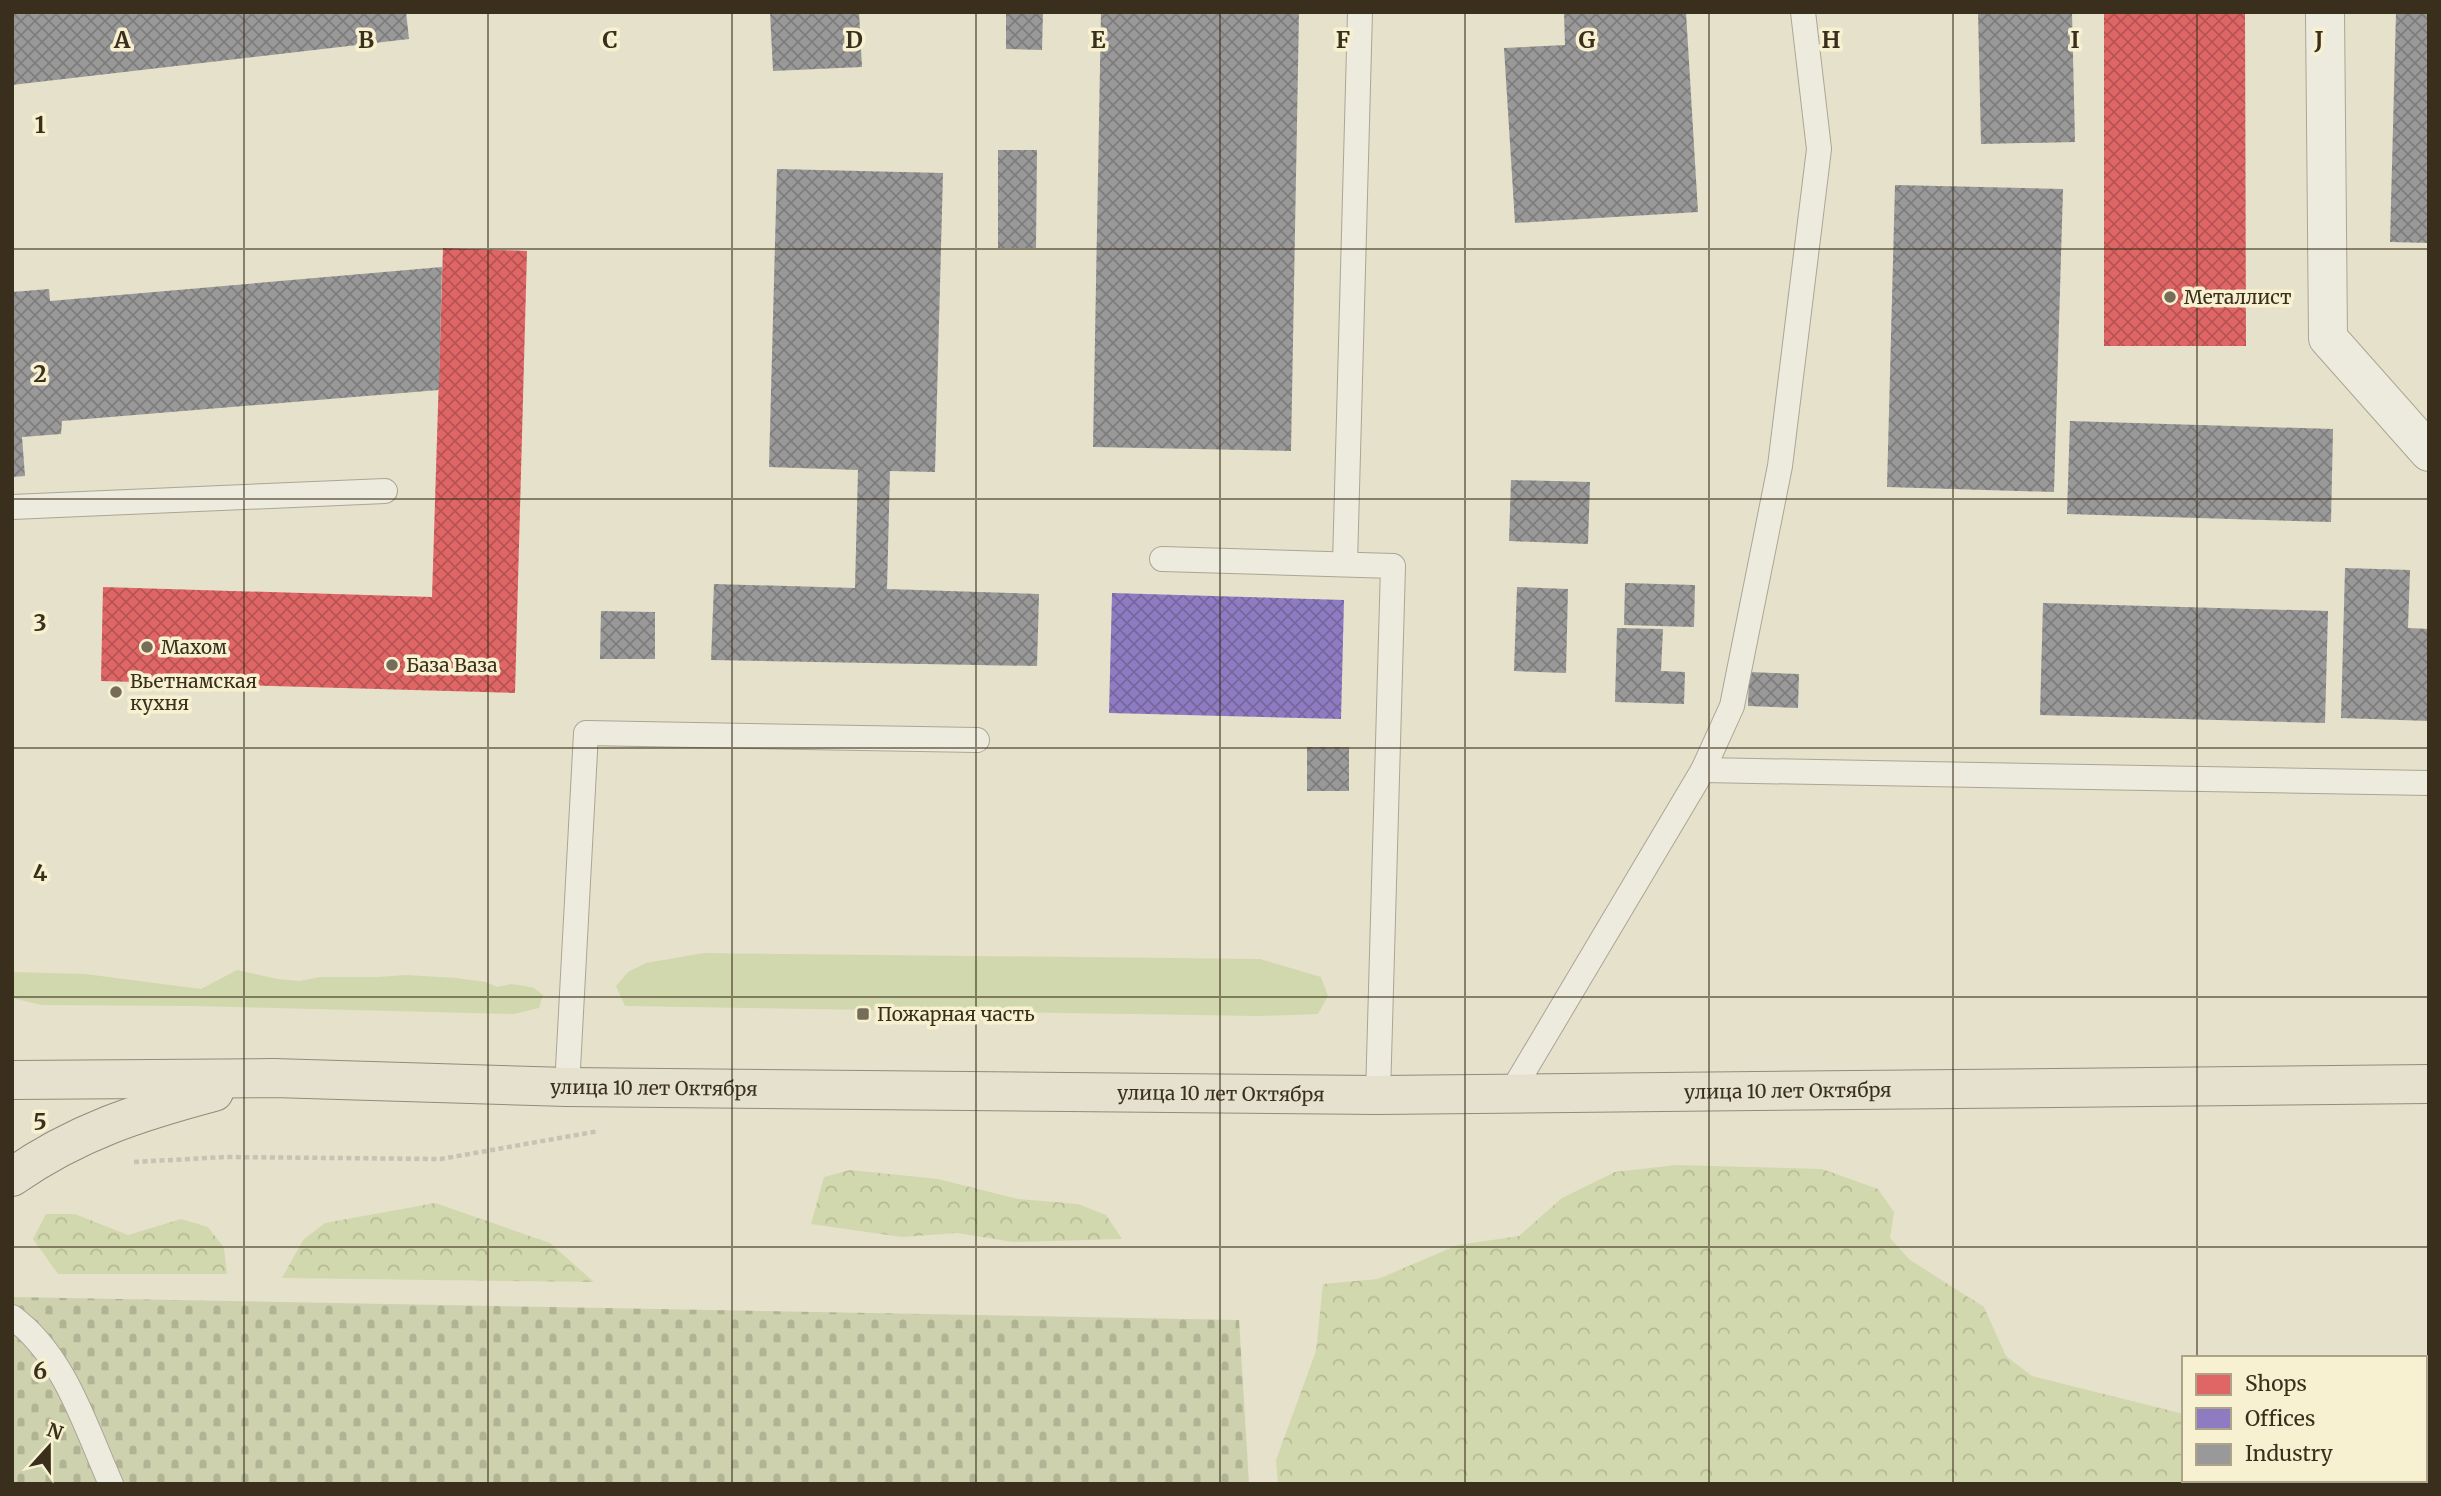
<svg xmlns="http://www.w3.org/2000/svg" width="2441" height="1496" font-family="Merriweather,serif">
	<style>
		.grass { fill: #d2d8ad }
		.forest { fill: url(#forest-crowns) }
		.cemetery { fill: url(#cemetery-stones) }
		.shops { fill: url(#shops-cross-hatch) }
		.offices { fill: url(#offices-cross-hatch) }
		.industry { fill: url(#industry-cross-hatch) }
		.lines { fill: none; stroke-linecap: round; stroke-linejoin: round }
		.service-casing { stroke: #aba595; stroke-width: 26 }
		.minor-casing { stroke: #aba595; stroke-width: 40 }
		.primary-casing { stroke: #908b7c; stroke-width: 40 }
		.path { stroke: #c6c2b4; stroke-width: 4.5; stroke-dasharray: 5 3.5; stroke-linecap: butt }
		.service { stroke: #edeade; stroke-width: 24 }
		.minor { stroke: #edeade; stroke-width: 38 }
		.primary { stroke: #e5e1ce; stroke-width: 38 }
		.grid { fill: none; stroke: #3a2f1c; stroke-width: 2; stroke-opacity: 0.55 }
		.poi-dot { fill: #766d59; stroke: #f8f1d1; stroke-width: 2.5 }
		.labels { text-anchor: middle; stroke-width: 7; stroke-linejoin: round; paint-order: stroke }
		.poi-label { font-size: 19px; fill: #3a2f1c; stroke: #f8f1d1; text-anchor: start }
		.street-label { font-size: 19px; fill: #3a2f1c; stroke: #f8f1d1 }
		.grid-label { font-size: 23px; text-anchor: middle; font-weight: bold; fill: #3a2f1c; stroke: #f8f1d1; stroke-width: 7; stroke-linejoin: round; paint-order: stroke }
	</style>
	<defs>
		<pattern id="forest-crowns" width="20" height="18" patternUnits="userSpaceOnUse" patternTransform="scale(1.75)"><rect width="20" height="18" fill="#d2d8ad"/><path d="M2 6a3 3 0 1 1 6 0M12 15a3 3 0 1 1 6 0" fill="none" stroke="#b5ba94"/></pattern>
		<pattern id="cemetery-stones" width="16" height="16" patternUnits="userSpaceOnUse" patternTransform="scale(1.75)"><rect width="16" height="16" fill="#cdd1ad"/><path d="M2 7V4a2 2 0 0 1 4 0v3zM10 15v-3a2 2 0 0 1 4 0v3z" fill="#b1b494"/></pattern>
		<pattern id="shops-cross-hatch" width="8" height="8" patternUnits="userSpaceOnUse" patternTransform="scale(1.75)"><rect width="8" height="8" fill="#e06666"/><path d="M0 0l8 8M0 8l8-8" fill="none" stroke="#b75453"/></pattern>
		<pattern id="offices-cross-hatch" width="8" height="8" patternUnits="userSpaceOnUse" patternTransform="scale(1.75)"><rect width="8" height="8" fill="#8e7cc3"/><path d="M0 0l8 8M0 8l8-8" fill="none" stroke="#75669e"/></pattern>
		<pattern id="industry-cross-hatch" width="8" height="8" patternUnits="userSpaceOnUse" patternTransform="scale(1.75)"><rect width="8" height="8" fill="#999"/><path d="M0 0l8 8M0 8l8-8" fill="none" stroke="#7e7d7c"/></pattern>
	</defs>
	<rect width="100%" height="100%" fill="#e6e1cb"/>
	<g class="grass">
		<polygon points="704,953 1260,959 1321,977 1328,996 1318,1014 1259,1016 625,1006 616,986 628,972 646,963"/>
		<polygon points="237,970 277,979 300,981 320,977 377,977 406,975 456,978 486,982 497,987 511,984 525,986 534,988 543,995 539,1008 514,1014 191,1006 42,1005 12,998 12,972 85,974 201,989"/>
	</g>
	<g class="forest">
		<polygon points="1676,1165 1822,1169 1878,1189 1894,1212 1890,1238 1910,1260 1984,1307 2006,1356 2032,1376 2184,1414 2184,1480 2319,1480 2317,1484 1278,1484 1276,1460 1316,1351 1323,1284 1378,1279 1458,1245 1519,1236 1562,1198 1615,1172"/>
		<polygon points="850,1170 938,1179 1018,1199 1078,1204 1106,1215 1122,1239 1013,1242 957,1233 902,1237 811,1224 824,1177"/>
		<polygon points="435,1203 550,1243 594,1282 282,1278 303,1240 325,1223"/>
		<polygon points="46,1214 75,1214 128,1235 181,1219 208,1227 224,1248 227,1274 58,1274 33,1239"/>
	</g>
	<polygon class="cemetery" points="12,1297 1239,1320 1249,1484 12,1484"/>
	<g class="shops">
		<polygon points="2104,12 2245,12 2246,346 2104,346"/>
		<polygon points="443,248 527,251 515,693 101,681 103,587 432,597"/>
	</g>
	<polygon class="offices" points="1112,593 1344,600 1341,719 1109,713"/>
	<g class="industry">
		<polygon points="12,12 406,12 409,39 12,85"/>
		<polygon points="770,12 859,12 862,67 773,71"/>
		<polygon points="1006,12 1043,12 1042,50 1006,49"/>
		<polygon points="1101,12 1299,12 1291,451 1093,447"/>
		<polygon points="1564,12 1686,12 1698,212 1515,223 1504,48 1565,45"/>
		<polygon points="1978,12 2072,12 2075,142 1981,144"/>
		<polygon points="2396,12 2429,12 2429,243 2390,242"/>
		<polygon points="998,150 1037,150 1036,248 998,248"/>
		<polygon points="777,169 943,173 935,472 890,471 887,589 1039,594 1037,666 711,660 714,584 855,588 858,470 769,467"/>
		<polygon points="1895,185 2063,189 2054,492 1887,487"/>
		<polygon points="442,267 439,390 62,421 61,434 22,437 25,476 12,477 12,292 49,289 50,301"/>
		<polygon points="2070,421 2333,429 2331,522 2067,514"/>
		<polygon points="1511,480 1590,482 1588,544 1509,541"/>
		<polygon points="2345,568 2410,570 2408,628 2429,629 2429,721 2341,718"/>
		<polygon points="1625,583 1695,585 1694,627 1624,625"/>
		<polygon points="1517,587 1568,589 1566,673 1514,671"/>
		<polygon points="2043,603 2328,611 2325,723 2040,715"/>
		<polygon points="601,611 655,612 655,659 600,659"/>
		<polygon points="1617,628 1663,629 1661,671 1685,672 1684,704 1615,702"/>
		<polygon points="1749,672 1799,674 1798,708 1748,706"/>
		<rect x="1307" y="747" width="42" height="44"/>
	</g>
	<g class="lines">
		<defs>
			<g id="service">
				<polyline points="12,507 385,491"/>
				<polyline points="1162,559 1393,566 1378,1095"/>
				<polyline points="1345,564 1360,12"/>
				<polyline points="1703,770 2429,783"/>
				<polyline points="567,1087 586,733 977,740"/>
				<polyline points="1511,1093 1703,770 1732,706 1780,466 1819,149 1803,12"/>
				<path d="M12,1317C65,1356 85,1426 111,1484"/>
			</g>
			<polyline id="minor" points="2325,12 2328,338 2429,452"/>
			<g id="primary">
				<path id="s1" d="M12,1080L274,1078L567,1087L1378,1095L2429,1084"/>
				<path d="M12,1177C76,1132 139,1112 214,1092"/>
			</g>
		</defs>
		<use href="#service" class="service-casing"/>
		<use href="#minor" class="minor-casing"/>
		<use href="#primary" class="primary-casing"/>
		<polyline class="path" points="134,1162 226,1157 441,1159 599,1131"/>
		<use href="#service" class="service"/>
		<use href="#minor" class="minor"/>
		<use href="#primary" class="primary"/>
	</g>
	<path class="grid" d="M244,12V1484M488,12V1484M732,12V1484M976,12V1484M1220,12V1484M1465,12V1484M1709,12V1484M1953,12V1484M2197,12V1358M12,249H2429M12,499H2429M12,748H2429M12,997H2429M12,1247H2429M2197,1480V1484"/>
	<g class="poi-dot">
		<circle cx="2170" cy="297" r="7"/>
		<circle cx="147" cy="647" r="7"/>
		<circle cx="392" cy="665" r="7"/>
		<circle cx="116" cy="692" r="7"/>
		<rect x="856" y="1007" width="14" height="14" rx="3.5"/>
	</g>
	<g class="labels">
		<g class="poi-label">
			<text x="2184" y="304">Металлист</text>
			<text x="161" y="654">Махом</text>
			<text x="406" y="672">База Ваза</text>
			<text x="130" y="688">Вьетнамская<tspan x="130" dy="22">кухня</tspan></text>
			<text x="877" y="1021">Пожарная часть</text>
		</g>
		<g class="street-label">
			<text dy="7" stroke="none"><textPath href="#s1" startOffset="642">улица 10 лет Октября</textPath></text>
			<text dy="7" stroke="none"><textPath href="#s1" startOffset="1776">улица 10 лет Октября</textPath></text>
			<text dy="7" stroke="none"><textPath href="#s1" startOffset="1209">улица 10 лет Октября</textPath></text>
		</g>
	</g>
	<g class="grid-label">
		<text x="122" y="48">A</text>
		<text x="366" y="48">B</text>
		<text x="610" y="48">C</text>
		<text x="854" y="48">D</text>
		<text x="1098" y="48">E</text>
		<text x="1343" y="48">F</text>
		<text x="1587" y="48">G</text>
		<text x="1831" y="48">H</text>
		<text x="2075" y="48">I</text>
		<text x="2319" y="48">J</text>
		<text x="40" y="133">1</text>
		<text x="40" y="382">2</text>
		<text x="40" y="631">3</text>
		<text x="40" y="881">4</text>
		<text x="40" y="1130">5</text>
		<text x="40" y="1379">6</text>
	</g>
	<rect width="2441" height="1496" fill="none" stroke="#3a2f1c" stroke-width="28"/>
	<rect x="2182" y="1356" width="245" height="126" fill="#f8f1d1" stroke="#aca389" stroke-width="2"/>
	<rect x="2196" y="1374" width="35" height="21" fill="#e06666" stroke="#aca389" stroke-width="2"/>
	<text x="2245" y="1391" font-size="21" fill="#3a2f1c">Shops</text>
	<rect x="2196" y="1408" width="35" height="21" fill="#8e7cc3" stroke="#aca389" stroke-width="2"/>
	<text x="2245" y="1426" font-size="21" fill="#3a2f1c">Offices</text>
	<rect x="2196" y="1444" width="35" height="21" fill="#999999" stroke="#aca389" stroke-width="2"/>
	<text x="2245" y="1461" font-size="21" fill="#3a2f1c">Industry</text>
	<g transform="translate(49 1447) rotate(21)" stroke="#f8f1d1" stroke-width="5" paint-order="stroke">
	<path d="M0-5L12 26L0 18L-12 26Z" fill="#3a2f1c"/>
	<text y="-10" font-size="19" font-weight="bold" text-anchor="middle" fill="#3a2f1c">N</text>
	</g>
</svg>
